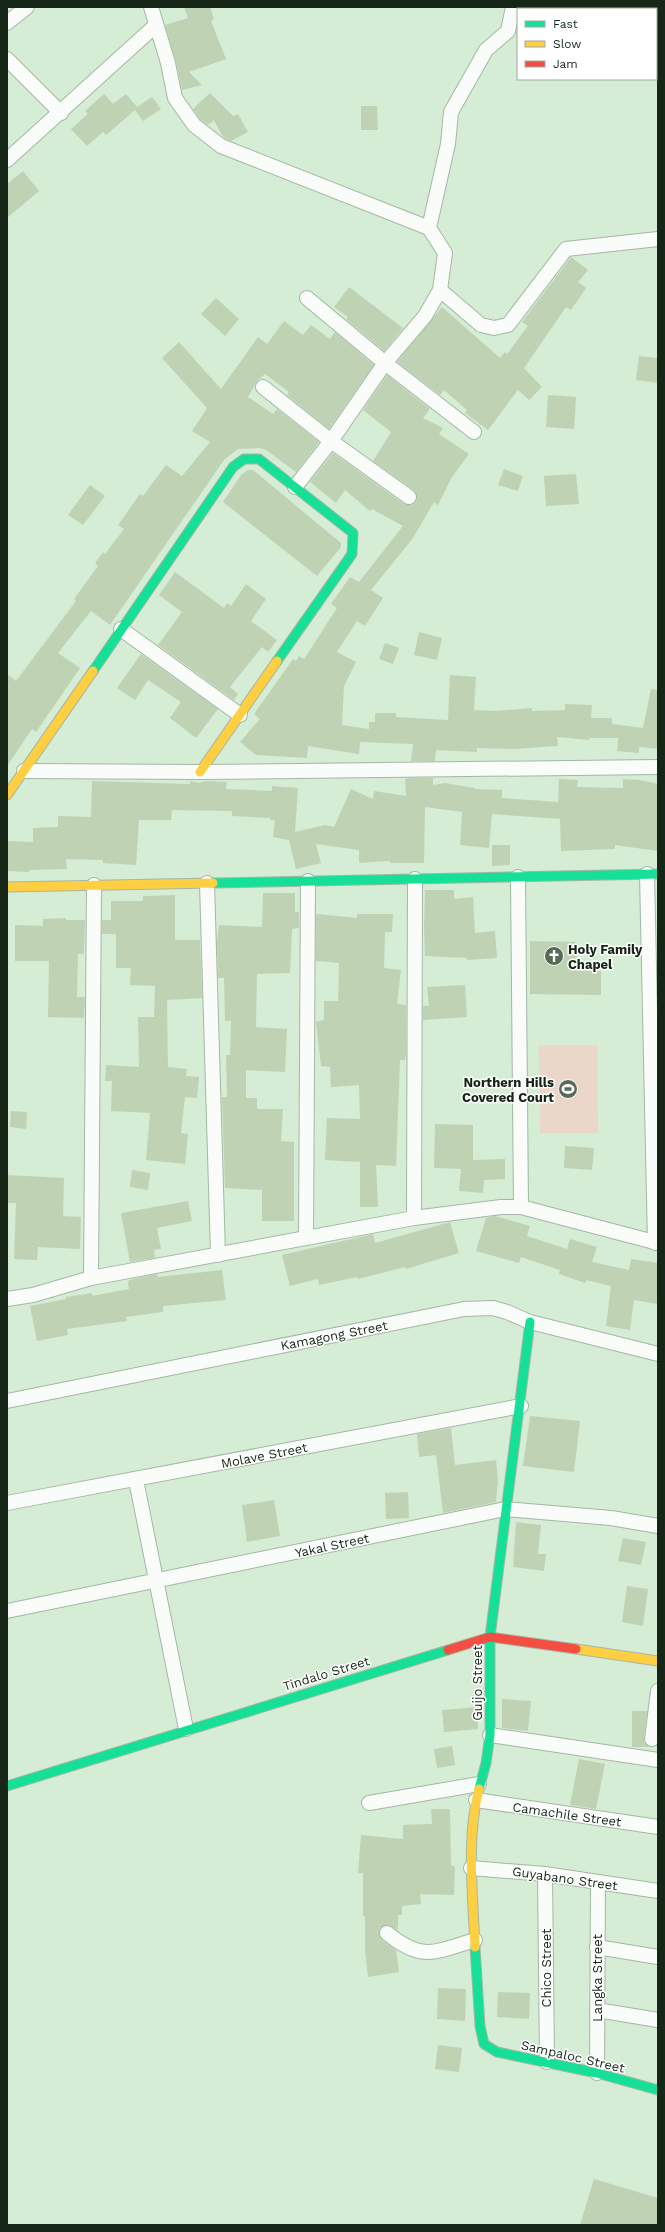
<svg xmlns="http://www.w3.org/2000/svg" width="665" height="2232" font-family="'Work Sans',sans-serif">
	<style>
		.green { fill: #ead7c9 }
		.building { fill: #c0d2b4 }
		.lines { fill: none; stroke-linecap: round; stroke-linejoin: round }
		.street-casing { stroke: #a5b7a5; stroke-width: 16 }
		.fast-casing { stroke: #a5b7a5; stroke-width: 11 }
		.slow-casing { stroke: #a5b7a5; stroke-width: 11 }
		.jam-casing { stroke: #a5b7a5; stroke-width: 11 }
		.street { stroke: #f9fcf9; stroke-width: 14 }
		.fast { stroke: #16e098; stroke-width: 9 }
		.slow { stroke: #ffcf43; stroke-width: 9 }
		.jam { stroke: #f24e42; stroke-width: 9 }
		.labels { text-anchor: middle; stroke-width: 3; stroke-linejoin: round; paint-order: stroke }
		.poi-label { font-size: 13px; font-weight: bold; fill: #152516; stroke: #fff; text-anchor: start }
		.street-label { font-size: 13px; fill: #152516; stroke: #fff }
	</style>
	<rect width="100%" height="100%" fill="#d5ecd5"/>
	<polygon class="green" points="597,1045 598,1133 540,1133 539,1045"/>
	<g class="building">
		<polygon points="184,7 210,7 214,19 211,21 226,59 189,72 202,85 182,90 176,61 165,25 188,18"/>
		<polygon points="210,93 233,116 238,114 248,132 231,141 223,137 214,120 208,125 200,119 193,109"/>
		<polygon points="104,94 113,104 126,94 137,107 152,97 161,109 143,121 135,110 106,135 103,132 87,146 71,129 88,114 85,111"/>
		<polygon points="361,106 377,106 378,130 361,130"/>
		<polygon points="23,171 39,191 7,218 7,184"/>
		<polygon points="571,257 588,270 578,282 586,288 571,310 566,307 524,368 542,387 529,400 518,390 488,430 465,413 467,410 444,390 440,395 397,362 442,307 500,358 505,352 507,354 528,326 522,322"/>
		<polygon points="349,287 403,328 384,351 346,319 348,317 334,307"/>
		<polygon points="216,298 239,319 225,336 201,314"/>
		<polygon points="284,321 303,335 311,325 330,339 335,332 374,365 329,429 287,395 289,392 265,374 257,381 248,397 273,414 277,409 319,442 296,472 266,450 259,448 238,449 224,460 110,625 91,611 58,653 80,668 36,732 32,729 7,766 7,674 16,681 76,601 74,599 98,566 95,563 103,552 105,554 124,529 118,525 140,494 143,496 166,465 182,476 210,442 192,431 207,408 162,358 179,342 221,389 258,337 267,344"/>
		<polygon points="639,356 658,358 658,383 636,380"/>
		<polygon points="387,375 430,409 423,418 443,428 439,434 469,454 452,477 438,505 434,502 413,538 371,590 383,598 365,626 357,621 337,652 356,662 344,686 342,725 369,729 369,722 375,722 375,713 396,713 396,717 448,720 450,675 476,677 474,710 496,711 532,708 532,711 565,710 565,704 592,705 591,718 612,718 612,724 643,728 651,689 658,690 658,749 639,747 639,753 617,751 618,738 589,738 589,740 557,737 558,746 514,749 477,748 477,752 436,750 435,761 411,761 413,744 360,742 359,754 308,746 307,758 256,755 240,742 260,719 254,714 293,659 296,661 299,656 304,659 337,608 331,604 350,577 359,582 403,526 372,509 370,511 345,490 336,503 310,482 333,453 404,504 412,505 416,502 417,497 414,490 373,461 391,432 363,410"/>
		<polygon points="548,395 576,397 574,429 546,427"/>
		<polygon points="504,469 523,476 518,491 498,485"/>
		<polygon points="248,470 253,470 341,543 341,547 317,576 223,502 241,475"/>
		<polygon points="576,474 579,504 546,506 544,476"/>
		<polygon points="90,485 105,496 83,525 68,515"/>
		<polygon points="175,572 224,608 227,603 231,606 246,584 266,599 251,621 277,640 268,652 262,647 230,687 238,694 234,700 158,645 182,612 159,595"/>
		<polygon points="419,632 442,638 437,660 414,655"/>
		<polygon points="385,643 399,648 393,664 379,659"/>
		<polygon points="141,654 218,709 196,738 170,718 181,702 148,680 135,700 117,688"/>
		<polygon points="409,778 433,778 433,785 445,783 475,788 475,789 502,790 502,798 558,802 559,779 578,780 577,787 623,788 623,779 640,780 658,784 658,851 615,845 615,849 561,851 560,819 492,814 489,848 460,845 462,812 425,807 424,863 390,863 390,861 359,863 359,850 316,844 321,863 296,869 289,840 273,837 275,820 270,820 270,818 232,816 232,811 172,810 171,820 139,820 136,865 103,863 103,860 66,859 67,869 29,870 29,872 7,871 7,841 33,842 33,828 58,827 58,816 91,817 92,781 190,784 190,781 199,783 206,781 227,782 226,789 272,791 272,786 298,788 295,832 325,825 334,827 351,789 373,799 374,791 406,796 405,779"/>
		<polygon points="492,845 510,845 510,865 492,866"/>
		<polygon points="425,890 454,890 454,899 473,897 475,933 495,931 497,958 467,960 467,958 425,956 424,928"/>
		<polygon points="263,893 295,893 295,912 299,912 299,928 292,929 290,973 257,974 256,1027 287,1029 285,1072 246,1070 246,1098 257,1098 257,1109 283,1109 281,1141 294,1142 294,1221 262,1221 262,1190 225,1188 222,1097 227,1097 226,1055 230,1055 231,1021 225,1021 224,978 218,978 217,941 219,925 262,927"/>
		<polygon points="175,895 175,940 200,940 202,998 167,1000 168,1067 187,1069 186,1076 199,1077 197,1098 185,1097 181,1133 188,1134 185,1164 146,1160 150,1113 111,1111 112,1081 105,1081 106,1065 139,1067 138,1017 154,1017 155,986 130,985 131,968 116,968 116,934 102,934 102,920 111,920 111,901 143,901 143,896"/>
		<polygon points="316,914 357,918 357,914 393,914 392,932 385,932 384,968 401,970 397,1004 406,1005 406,1053 405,1060 400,1060 396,1166 376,1165 378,1207 360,1207 360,1162 325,1160 327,1118 360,1119 359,1085 331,1087 330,1067 321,1066 316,1022 324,1020 324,1001 338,1001 339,963 316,961"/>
		<polygon points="66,918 66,920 85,920 84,954 78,954 77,997 85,997 84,1018 48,1017 49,961 15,961 15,925 43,926 43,919"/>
		<polygon points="530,941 577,942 577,970 601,971 601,995 530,994"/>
		<polygon points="465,985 467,1017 423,1020 423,1006 429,1006 427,987"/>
		<polygon points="11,1111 27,1112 26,1129 10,1127"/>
		<polygon points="435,1124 473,1125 473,1160 505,1159 505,1179 484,1180 483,1193 459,1191 461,1169 434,1168"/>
		<polygon points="565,1146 594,1148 592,1170 564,1168"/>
		<polygon points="132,1170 150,1173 148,1190 130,1187"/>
		<polygon points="7,1175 64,1178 63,1216 81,1217 80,1249 38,1247 37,1260 14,1259 16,1203 7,1203"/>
		<polygon points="188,1201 192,1221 157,1228 161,1249 154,1250 155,1258 130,1262 121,1213"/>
		<polygon points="495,1216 530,1226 527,1236 567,1249 570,1239 597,1247 592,1262 629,1270 631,1259 658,1263 658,1304 634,1300 630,1330 606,1326 611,1286 586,1280 585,1283 559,1274 560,1270 521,1257 519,1263 476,1251 486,1218"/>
		<polygon points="450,1222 459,1253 406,1269 405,1267 358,1279 357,1277 319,1285 318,1279 290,1286 282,1255 373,1234 375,1243"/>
		<polygon points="222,1270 226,1300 163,1306 163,1312 126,1317 127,1321 67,1329 68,1335 37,1341 30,1306 66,1299 66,1297 92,1293 92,1296 129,1289 128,1281 133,1279 157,1274 158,1277"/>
		<polygon points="530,1416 580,1421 574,1472 523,1466"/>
		<polygon points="451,1428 455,1465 496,1460 498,1480 496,1502 443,1513 436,1455 419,1457 417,1434"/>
		<polygon points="408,1492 409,1518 386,1519 385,1493"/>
		<polygon points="274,1500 280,1536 247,1542 242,1505"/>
		<polygon points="516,1522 541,1525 538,1554 546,1554 544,1571 513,1567"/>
		<polygon points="623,1538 646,1542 641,1565 618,1561"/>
		<polygon points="627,1586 648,1589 643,1626 622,1622"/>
		<polygon points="502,1699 531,1701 528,1731 502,1728"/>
		<polygon points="478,1707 478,1729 444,1732 442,1710"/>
		<polygon points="632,1711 647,1711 644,1738 644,1743 649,1747 632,1747"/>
		<polygon points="452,1746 455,1765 437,1768 434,1749"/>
		<polygon points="579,1759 605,1764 596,1809 570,1805"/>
		<polygon points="431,1809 450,1809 451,1866 455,1866 454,1895 420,1894 421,1904 402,1906 402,1915 398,1915 398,1930 388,1925 380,1928 379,1932 382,1940 396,1950 399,1972 368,1977 365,1951 365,1916 363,1916 363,1873 358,1873 361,1835 403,1839 403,1825 432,1824"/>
		<polygon points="438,1988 466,1989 465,2021 437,2019"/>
		<polygon points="498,1992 530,1993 529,2019 497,2017"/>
		<polygon points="438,2045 462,2048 459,2072 435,2069"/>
		<polygon points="594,2179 658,2198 658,2225 580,2225"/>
	</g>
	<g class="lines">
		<defs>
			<g id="street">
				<polyline points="151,7 168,63 175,98 194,125 221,146 429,228"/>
				<polyline points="7,23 27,7"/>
				<polyline points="7,59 61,113"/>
				<polyline points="7,160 155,26"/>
				<polyline points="440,290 481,325 494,328 508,325 566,249 658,239"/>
				<polyline points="307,298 385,363 474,432"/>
				<polyline points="263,387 331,441 409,497"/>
				<polyline points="295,487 331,441 385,363 425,316 440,290 445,253 429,228 448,144 451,112 486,50 508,31 513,7"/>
				<polyline points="121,629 240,715"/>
				<polyline points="24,771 200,772 658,767"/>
				<polyline points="647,874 655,1243"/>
				<polyline points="518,877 521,1207"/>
				<polyline points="207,883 218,1255"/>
				<polyline points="414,1218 415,879"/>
				<polyline points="306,1238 308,881"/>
				<polyline points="91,1278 94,885"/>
				<polyline points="7,1299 33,1295 91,1278 414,1218 501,1207 521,1207 658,1243"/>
				<polyline points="7,1401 464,1309 493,1308 507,1312 530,1322 658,1354"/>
				<polyline points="136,1480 186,1729"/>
				<polyline points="7,1503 521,1406"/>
				<polyline points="7,1611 505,1509 611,1518 658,1526"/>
				<polyline points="490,1735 658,1760"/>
				<polyline points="652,1739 658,1691"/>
				<polyline points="476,1800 658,1827"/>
				<polyline points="369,1803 479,1784"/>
				<polyline points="471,1868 545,1874 658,1891"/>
				<polyline points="545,1874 547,2062"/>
				<path d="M387,1933C422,1962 435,1952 475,1940"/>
				<polyline points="597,1947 658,1957"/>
				<polyline points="597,2010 658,2020"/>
				<polyline points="597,2073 598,1882"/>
			</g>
			<g id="fast">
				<polyline points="93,671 233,467 244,459 259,459 353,533 352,554 277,661"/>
				<polyline points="213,883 658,874"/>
				<polyline points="7,1786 448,1650"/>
				<polyline points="479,1789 486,1763 490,1735 490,1637 530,1322"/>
				<polyline points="475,1947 480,2026 484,2044 497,2052 597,2073 658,2090"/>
			</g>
			<g id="slow">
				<polyline points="200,772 277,661"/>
				<polyline points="7,795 93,671"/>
				<polyline points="7,887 213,883"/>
				<polyline points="576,1649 658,1661"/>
				<path d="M475,1947C473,1897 466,1837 479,1789"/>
			</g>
			<polyline id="jam" points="448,1650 490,1637 576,1649"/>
		</defs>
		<use href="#street" class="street-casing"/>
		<use href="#fast" class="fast-casing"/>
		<use href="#slow" class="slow-casing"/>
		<use href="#jam" class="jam-casing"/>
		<use href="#street" class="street"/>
		<use href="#fast" class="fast"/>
		<use href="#slow" class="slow"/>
		<use href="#jam" class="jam"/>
	</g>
	<defs>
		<symbol id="church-disc" viewBox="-11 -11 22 22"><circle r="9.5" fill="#586b59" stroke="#fff"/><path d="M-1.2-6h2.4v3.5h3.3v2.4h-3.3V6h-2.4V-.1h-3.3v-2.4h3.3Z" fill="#fff"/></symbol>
		<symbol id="stadium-disc" viewBox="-11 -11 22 22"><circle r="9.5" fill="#586b59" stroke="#fff"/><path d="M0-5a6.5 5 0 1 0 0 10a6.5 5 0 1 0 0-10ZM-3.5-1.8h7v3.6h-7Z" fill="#fff"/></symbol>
	</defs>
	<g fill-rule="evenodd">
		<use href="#church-disc" x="543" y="945" width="22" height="22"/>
		<use href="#stadium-disc" x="557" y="1078" width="22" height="22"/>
	</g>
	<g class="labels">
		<g class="poi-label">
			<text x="568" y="954">Holy Family<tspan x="568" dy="15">Chapel</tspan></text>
			<text x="554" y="1087" text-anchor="end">Northern Hills<tspan x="554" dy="15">Covered Court</tspan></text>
		</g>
		<g class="street-label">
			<text transform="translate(334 1335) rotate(-11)" y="5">Kamagong Street</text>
			<text transform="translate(264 1455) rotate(-11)" y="5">Molave Street</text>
			<text transform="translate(332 1545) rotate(-12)" y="5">Yakal Street</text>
			<text transform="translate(326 1673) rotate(-17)" y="5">Tindalo Street</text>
			<text transform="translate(477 1683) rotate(-90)" y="5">Guijo Street</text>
			<text transform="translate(567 1814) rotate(8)" y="5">Camachile Street</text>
			<text transform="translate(565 1878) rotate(8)" y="5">Guyabano Street</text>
			<text transform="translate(546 1968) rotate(-90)" y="5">Chico Street</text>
			<text transform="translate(597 1978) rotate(-90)" y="5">Langka Street</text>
			<text transform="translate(573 2056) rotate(13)" y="5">Sampaloc Street</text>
		</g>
	</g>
	<rect width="665" height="2232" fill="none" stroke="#152516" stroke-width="16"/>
	<rect x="517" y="8" width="140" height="72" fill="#ffffff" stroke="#a1a8a2"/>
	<rect x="525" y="21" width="20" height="6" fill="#16e098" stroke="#a1a8a2"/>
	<text x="553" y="28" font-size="12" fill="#152516">Fast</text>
	<rect x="525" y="41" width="20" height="6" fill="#ffcf43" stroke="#a1a8a2"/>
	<text x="553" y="48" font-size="12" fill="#152516">Slow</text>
	<rect x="525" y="61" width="20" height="6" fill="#f24e42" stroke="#a1a8a2"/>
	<text x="553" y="68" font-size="12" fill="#152516">Jam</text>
</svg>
